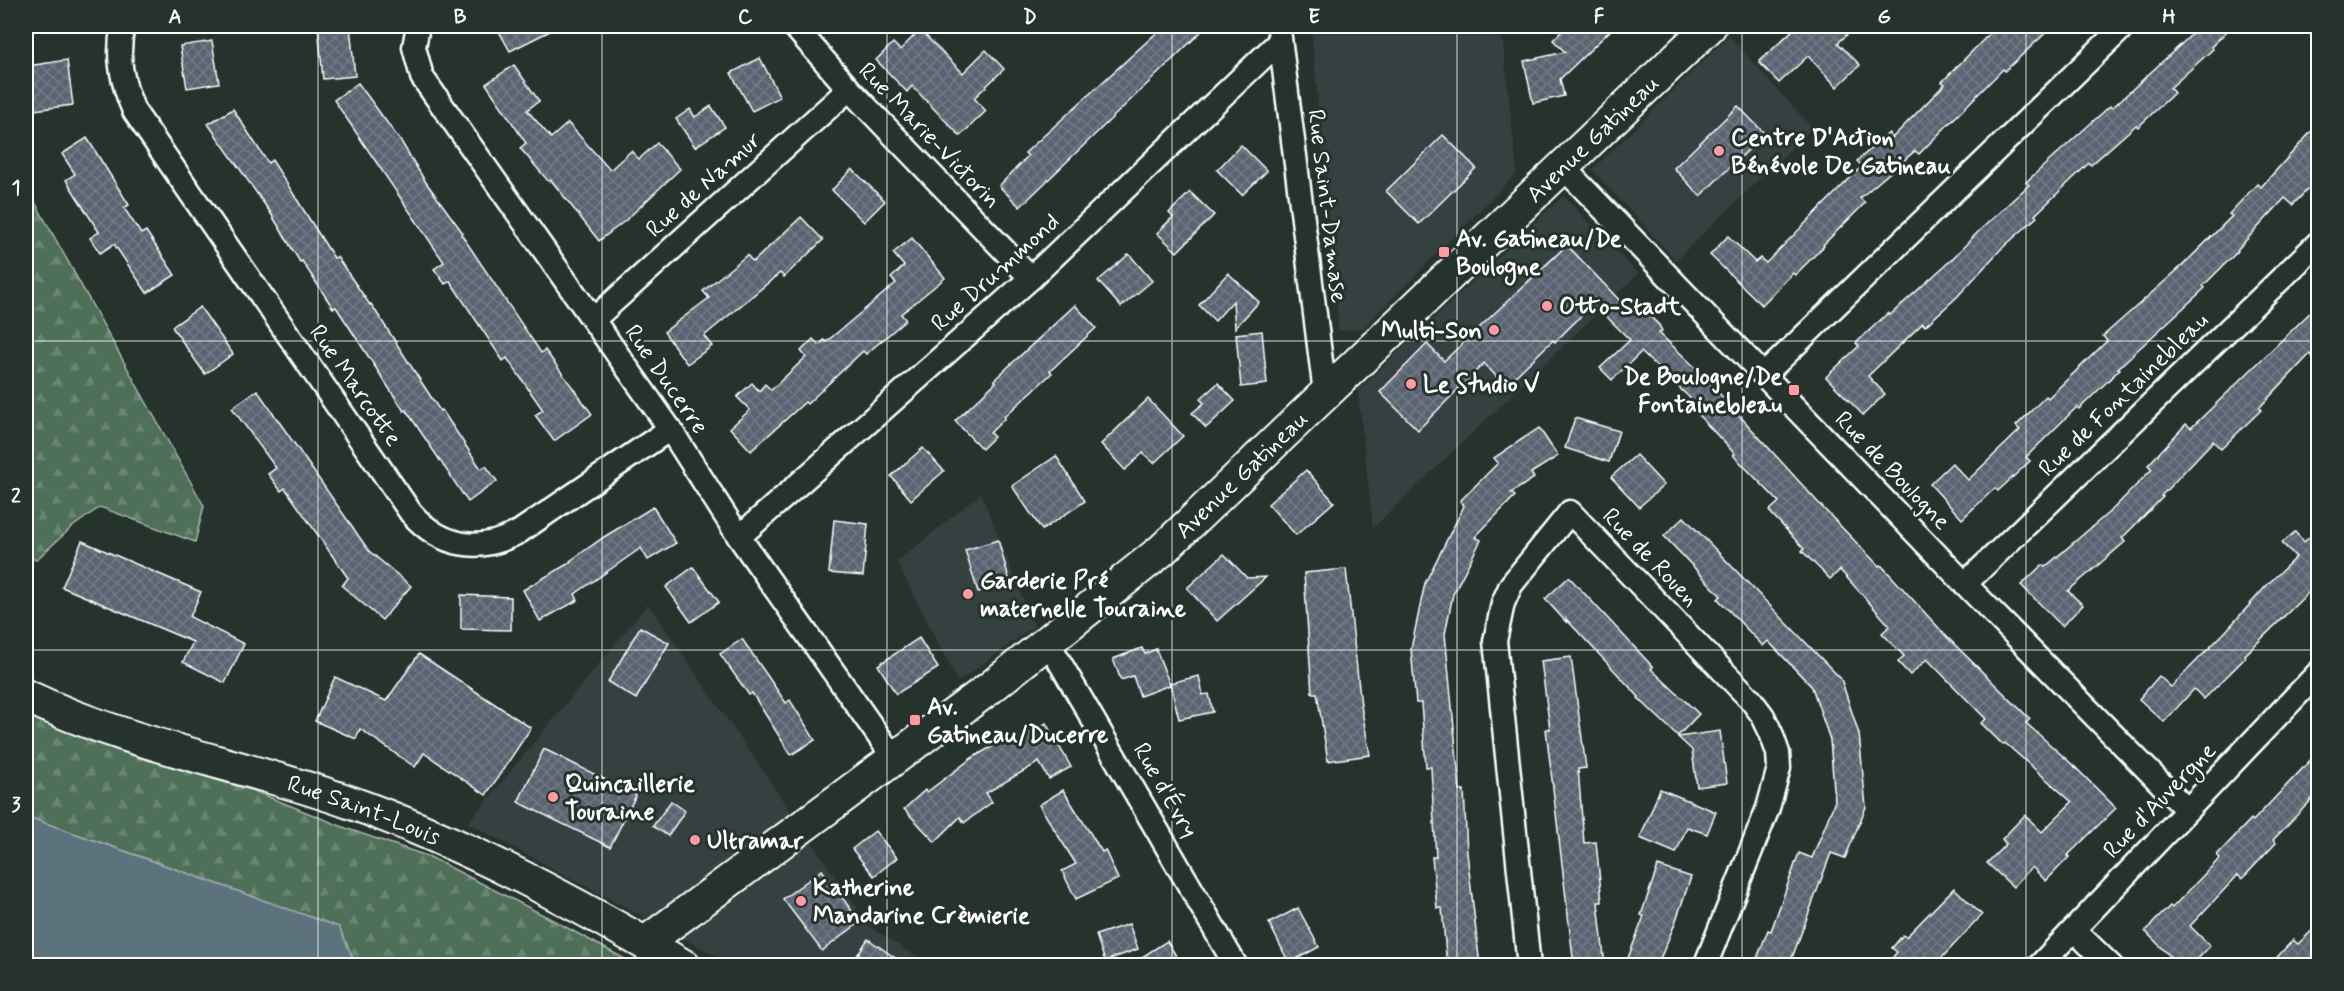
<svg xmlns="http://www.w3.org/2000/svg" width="2344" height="991" font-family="Mynerve,sans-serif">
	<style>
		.built { fill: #364141 }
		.forest { fill: url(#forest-firs); stroke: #a8b7ac; stroke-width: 1.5 }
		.water { fill: #5c727d; stroke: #9daab1; stroke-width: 1.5 }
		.building { fill: url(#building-cross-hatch); stroke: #fff; stroke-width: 1.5 }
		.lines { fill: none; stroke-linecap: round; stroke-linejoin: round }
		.street-casing { stroke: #fff; stroke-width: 27 }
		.secondary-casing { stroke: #fff; stroke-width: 36 }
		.street { stroke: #26332d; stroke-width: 22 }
		.secondary { stroke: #26332d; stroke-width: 32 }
		.grid { fill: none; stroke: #fff; stroke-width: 1.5; stroke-opacity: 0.55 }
		.poi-dot { fill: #ff9aa2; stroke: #26332d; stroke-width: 2 }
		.labels { text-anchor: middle; stroke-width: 6; stroke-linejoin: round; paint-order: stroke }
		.street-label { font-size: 24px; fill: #fff; stroke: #26332d }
		.poi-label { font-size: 24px; font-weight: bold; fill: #fff; stroke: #26332d; text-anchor: start }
		.neatline { fill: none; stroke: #fff; stroke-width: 2 }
		.grid-label { font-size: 20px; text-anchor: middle; font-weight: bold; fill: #fff }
	</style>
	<defs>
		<pattern id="forest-firs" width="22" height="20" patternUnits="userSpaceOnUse" patternTransform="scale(1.5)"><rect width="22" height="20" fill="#506f58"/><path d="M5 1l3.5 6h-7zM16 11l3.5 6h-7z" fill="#6a8571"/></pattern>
		<pattern id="building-cross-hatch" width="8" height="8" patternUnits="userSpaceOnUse" patternTransform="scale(1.5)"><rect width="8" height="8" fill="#5a6371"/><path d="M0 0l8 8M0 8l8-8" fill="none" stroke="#737a86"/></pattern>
	</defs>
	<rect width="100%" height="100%" fill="#26332d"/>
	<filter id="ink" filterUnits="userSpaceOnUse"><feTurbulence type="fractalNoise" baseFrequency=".0167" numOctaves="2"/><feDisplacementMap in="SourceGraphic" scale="12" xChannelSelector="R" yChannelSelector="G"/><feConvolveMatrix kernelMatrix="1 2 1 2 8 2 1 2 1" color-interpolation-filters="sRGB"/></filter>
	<g filter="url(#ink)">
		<g class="built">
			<polygon points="1311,26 1501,26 1517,173 1363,328 1339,331"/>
			<polygon points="1729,36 1812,128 1676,260 1592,170"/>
			<polygon points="1563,196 1638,274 1373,528 1358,390"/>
			<polygon points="981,493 1034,626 958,682 897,562"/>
			<polygon points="648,604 870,927 929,965 733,965 468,823"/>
		</g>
		<g class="forest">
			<polygon points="26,186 204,506 195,542 100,507 71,528 36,560 26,556"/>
			<polygon points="26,711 37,718 169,766 254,791 348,829 430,857 549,918 636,965 356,965 339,927 34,819 26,811"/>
		</g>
		<polygon class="water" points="26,811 34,819 339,927 356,965 26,965"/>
		<g class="building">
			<polygon points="318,26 350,26 355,76 323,79"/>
			<polygon points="496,26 560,26 510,51"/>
			<polygon points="1164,26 1207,26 1020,207 999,186 1028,156 1025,153"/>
			<polygon points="1567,26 1615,26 1560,79 1564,96 1533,103 1524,61 1565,52 1553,40"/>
			<polygon points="1797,26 1856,26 1838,43 1860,65 1837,87 1808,56 1779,83 1759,62"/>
			<polygon points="1997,26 2053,26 2005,71 2003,69 1919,154 1915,151 1860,198 1865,203 1823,245 1824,246 1795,275 1793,273 1762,305 1710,255 1728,236 1755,262 1760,258 1766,263 1862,166 1857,161 1889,133 1892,138 1945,84 1942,82"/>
			<polygon points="2201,26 2232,26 2211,47 2213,49 2170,88 2174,93 2138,127 2136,125 2091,165 2089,163 2035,215 2037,217 2000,250 1957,297 1925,326 1923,323 1868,376 1885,394 1863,415 1826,377 1859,346 1856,343 1888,313 1890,315 1951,260 1980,230 2029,185 2026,182 2110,106 2112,108"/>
			<polygon points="920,30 963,73 986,50 1004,69 974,98 986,111 960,136 912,86 907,92 876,60 893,43 900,50"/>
			<polygon points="212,41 219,83 187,88 180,46"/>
			<polygon points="760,58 780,97 752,111 731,73"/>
			<polygon points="67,60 73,105 34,110 28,66"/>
			<polygon points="514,65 539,101 527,110 551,138 568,123 610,170 631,151 639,159 657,143 680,169 626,220 599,241 551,180 549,182 520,148 526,143 486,84"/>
			<polygon points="358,83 402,143 425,181 463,233 461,234 541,353 545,350 592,414 554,441 535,415 543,410 507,358 503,361 450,281 445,284 434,269 444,262 334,100"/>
			<polygon points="711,106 725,127 695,147 676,119 690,109 695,117"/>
			<polygon points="1738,106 1765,134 1700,196 1674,168"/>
			<polygon points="233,109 268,163 272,160 334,258 337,257 370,305 371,304 440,411 442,410 481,469 486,466 497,481 468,502 406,410 404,411 336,307 333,308 302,261 300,262 270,212 208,124"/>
			<polygon points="2319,123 2319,177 2293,205 2285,198 2237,250 2238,251 2203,286 2205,288 2118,368 2120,369 2079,409 2077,407 2026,457 2030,461 1998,491 1995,488 1962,519 1930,484 1952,463 1968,480 2020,430 2016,426 2046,396 2048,398 2107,341 2103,336 2183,265 2232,216 2229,214 2257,184 2261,187"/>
			<polygon points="1443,135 1476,168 1419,224 1386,191"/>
			<polygon points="87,138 129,205 124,208 141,234 146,231 175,275 147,293 114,244 100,253 90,238 99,232 66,180 75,174 62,154"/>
			<polygon points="1241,145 1267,171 1242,195 1217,170"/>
			<polygon points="852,169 885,201 864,222 832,190"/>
			<polygon points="1190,192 1214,215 1177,252 1157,233 1173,217 1169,213"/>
			<polygon points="801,217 823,240 784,277 780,273 704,336 712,346 687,364 664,332 709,298 703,291 747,255 753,262"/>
			<polygon points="912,238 945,278 901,314 906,320 866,354 863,351 807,404 805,402 751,451 730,428 750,410 737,397 752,383 759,391 765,384 771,390 806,357 801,351 813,339 819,345 824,340 826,342 896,283 891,278 904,266 893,253"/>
			<polygon points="1567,245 1623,304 1630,297 1659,325 1662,331 1659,333 1699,371 1824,509 1879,566 1881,565 1948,638 2030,719 2026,723 2075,767 2116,808 2067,856 2069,857 2046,881 2032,867 2013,887 1987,863 2006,844 2002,839 2025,815 2042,832 2072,802 2005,743 2003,745 1981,723 1986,719 1927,659 1910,675 1898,662 1904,656 1882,633 1890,626 1840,570 1830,579 1802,551 1804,549 1769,511 1779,502 1733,455 1735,454 1686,402 1690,398 1641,352 1612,380 1600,368 1630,340 1599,309 1592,315 1587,310 1555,342 1553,340 1505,386 1484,363 1418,430 1380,392 1427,344 1444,361"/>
			<polygon points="1129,254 1152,281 1121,307 1098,281"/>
			<polygon points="1228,273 1259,302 1235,328 1233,301 1215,321 1199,305"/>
			<polygon points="2319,304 2319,363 2310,354 2259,408 2261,410 2221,449 2213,441 2161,496 2163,497 2122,538 2125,542 2068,591 2083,605 2062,626 2021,585 2042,565 2045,567 2114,508 2152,469 2148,465 2186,424 2191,428"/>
			<polygon points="1075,305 1096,328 1050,371 1052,373 1004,417 1005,418 990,433 994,437 982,449 955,421 996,382 994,380"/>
			<polygon points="200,307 233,354 205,374 172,327"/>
			<polygon points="1262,331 1267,384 1241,387 1236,334"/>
			<polygon points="1218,383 1235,401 1206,428 1192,413 1204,403 1200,399"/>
			<polygon points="257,390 369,551 411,586 382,620 342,586 348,578 285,488 281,491 268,474 276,468 232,408"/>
			<polygon points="1148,399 1183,436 1154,463 1143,453 1125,470 1101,444"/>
			<polygon points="1575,418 1619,431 1609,462 1565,448"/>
			<polygon points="1539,428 1558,456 1531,473 1534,478 1511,493 1515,496 1475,537 1481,540 1453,594 1445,634 1460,791 1464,790 1467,853 1480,966 1447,966 1442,908 1437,908 1432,857 1436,857 1431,767 1426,767 1421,703 1416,703 1411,649 1425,583 1464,506 1460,501 1498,463 1494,458"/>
			<polygon points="923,448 944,471 911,500 891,476"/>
			<polygon points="1636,455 1664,485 1639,507 1611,477"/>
			<polygon points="1056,456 1085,501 1042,530 1012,486"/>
			<polygon points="1306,470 1334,502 1296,535 1268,504"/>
			<polygon points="653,507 676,543 648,560 641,548 575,594 578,600 540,621 523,590 571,562 570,561 604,537"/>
			<polygon points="1684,517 1841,679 1859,734 1866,807 1845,858 1831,853 1789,966 1754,966 1768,930 1771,931 1799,853 1812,858 1835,801 1830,740 1812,687 1768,641 1763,646 1718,599 1721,596 1664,536"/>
			<polygon points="834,520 868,524 863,576 829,573"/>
			<polygon points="2319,528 2319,582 2245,655 2246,657 2204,699 2194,689 2164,722 2139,699 2159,676 2171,687 2226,631 2268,584 2296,557 2282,543 2295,532 2304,542"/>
			<polygon points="998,540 1010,582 978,592 965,550"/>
			<polygon points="82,541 201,592 190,617 244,644 225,683 183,662 193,642 62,587"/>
			<polygon points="1224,554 1247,578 1266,577 1217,621 1187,588"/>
			<polygon points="693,567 719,602 691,622 666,587"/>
			<polygon points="1346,569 1361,706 1370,755 1328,761 1317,693 1312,693 1304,573"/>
			<polygon points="1569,577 1653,667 1651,669 1699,714 1678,736 1638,698 1639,697 1566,619 1567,623 1545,599"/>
			<polygon points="461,595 511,597 511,630 461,629"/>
			<polygon points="640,627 669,643 636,699 608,682"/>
			<polygon points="919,638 938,668 896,694 878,665"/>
			<polygon points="742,639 786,703 790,700 815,740 791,755 752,693 749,695 720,654"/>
			<polygon points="1142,648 1145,654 1156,649 1170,685 1140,696 1133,676 1121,680 1113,659"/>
			<polygon points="419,654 531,728 486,795 424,753 415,767 360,729 356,739 315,721 335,677 386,701"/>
			<polygon points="1571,657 1586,768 1578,769 1584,843 1596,842 1602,902 1598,902 1605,966 1574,966 1546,729 1550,729 1541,661"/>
			<polygon points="1199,676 1203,695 1209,694 1213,712 1179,719 1170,683"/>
			<polygon points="1046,723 1071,767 1049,779 1039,762 986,793 992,802 964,823 960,817 935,842 904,809 925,790 927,792 972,758 1005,739 1009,745"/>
			<polygon points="1720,731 1727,783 1697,787 1692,750 1678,737"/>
			<polygon points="544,749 636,795 610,847 518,802"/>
			<polygon points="2319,751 2319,792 2273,840 2276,843 2242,879 2238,875 2190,926 2210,946 2191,966 2180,966 2145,931 2170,906 2172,908 2220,858 2217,855 2251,819 2253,821"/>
			<polygon points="1660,789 1716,812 1707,834 1687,827 1676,853 1640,838"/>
			<polygon points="1063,790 1102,852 1105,850 1118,879 1076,899 1062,871 1076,864 1039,805"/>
			<polygon points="671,801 685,811 668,836 653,826"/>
			<polygon points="875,831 897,858 874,876 852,849"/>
			<polygon points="1658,866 1691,877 1674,926 1657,966 1625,966 1644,916 1641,915"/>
			<polygon points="822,870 860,922 822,951 783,899"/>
			<polygon points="1954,888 1982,915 1934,966 1886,966 1897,952 1892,948 1903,935 1906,937"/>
			<polygon points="1298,908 1319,947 1289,963 1269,923"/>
			<polygon points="1129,924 1138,949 1105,961 1096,935"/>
			<polygon points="2319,924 2319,966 2269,966 2293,940 2298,944"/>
			<polygon points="868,939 907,966 850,966"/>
			<polygon points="1167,941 1182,966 1128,966"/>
		</g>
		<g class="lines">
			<defs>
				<g id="street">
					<path d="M123,26C116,56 122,83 134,111L411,513C441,547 479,554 519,532L670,429"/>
					<polyline points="418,26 414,47 422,77 670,429 739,537 894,758"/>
					<polyline points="794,26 849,89 1031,278"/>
					<polyline points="1279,30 1325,393"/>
					<polyline points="1562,166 1965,584 2187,810"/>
					<polyline points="593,320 849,89"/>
					<polyline points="1764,375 2124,26"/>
					<polyline points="739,537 1031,278 1280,41"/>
					<polyline points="1965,584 2318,243"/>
					<polyline points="1048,642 1236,966"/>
					<polyline points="2074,930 2111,966"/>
					<polyline points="1529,966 1495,641 1503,603 1511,585 1570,512 1751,700 1763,716 1771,733 1778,753 1779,768 1768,808 1705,966"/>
					<polyline points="2039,966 2318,673"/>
				</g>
				<g id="secondary">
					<path id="s1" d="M26,696C129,745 242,764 349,802C467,844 576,903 684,966"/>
					<path id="s2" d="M645,943L991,687L1162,550L1710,26"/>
				</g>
			</defs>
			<use href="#street" class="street-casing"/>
			<use href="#secondary" class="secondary-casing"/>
			<use href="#street" class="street"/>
			<use href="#secondary" class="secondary"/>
		</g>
	</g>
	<path class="grid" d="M318,26V966M602,26V966M887,26V966M1172,26V966M1457,26V966M1742,26V966M2026,26V966M26,341H2318M26,650H2318"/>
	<g class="poi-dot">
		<circle cx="1719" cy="151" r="6"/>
		<rect x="1438" y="246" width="12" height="12" rx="3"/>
		<circle cx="1547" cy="306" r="6"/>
		<circle cx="1494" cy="330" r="6"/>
		<circle cx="1411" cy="384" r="6"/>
		<rect x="1788" y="384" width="12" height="12" rx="3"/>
		<circle cx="968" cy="594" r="6"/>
		<rect x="909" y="714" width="12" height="12" rx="3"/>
		<circle cx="553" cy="797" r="6"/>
		<circle cx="695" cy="840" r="6"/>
		<circle cx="801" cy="901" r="6"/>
	</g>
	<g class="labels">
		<g class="street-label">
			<text transform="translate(930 135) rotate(46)" y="8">Rue Marie-Victorin</text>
			<text dy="8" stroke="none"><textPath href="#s2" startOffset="1245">Avenue Gatineau</textPath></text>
			<text transform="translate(703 184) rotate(-42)" y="8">Rue de Namur</text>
			<text transform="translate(1328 206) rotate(83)" y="8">Rue Saint-Damase</text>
			<text transform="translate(995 272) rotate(-42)" y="8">Rue Drummond</text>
			<text transform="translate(667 379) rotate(55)" y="8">Rue Ducerre</text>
			<text transform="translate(356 385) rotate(55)" y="8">Rue Marcotte</text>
			<text transform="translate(2123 394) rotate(-44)" y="8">Rue de Fontainebleau</text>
			<text transform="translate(1893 470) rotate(46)" y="8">Rue de Boulogne</text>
			<text dy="8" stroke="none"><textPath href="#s2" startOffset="759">Avenue Gatineau</textPath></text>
			<text transform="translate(1651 557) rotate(46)" y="8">Rue de Rouen</text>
			<text transform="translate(1166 790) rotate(60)" y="8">Rue d'Évry</text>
			<text transform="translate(2159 800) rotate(-46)" y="8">Rue d'Auvergne</text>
			<text dy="8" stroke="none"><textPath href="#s1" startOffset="357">Rue Saint-Louis</textPath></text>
		</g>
		<g class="poi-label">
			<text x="1731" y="145">Centre D'Action<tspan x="1731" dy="28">Bénévole De Gatineau</tspan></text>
			<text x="1456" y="246">Av. Gatineau/De<tspan x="1456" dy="28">Boulogne</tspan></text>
			<text x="1559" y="314">Otto-Stadt</text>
			<text x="1482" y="338" text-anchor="end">Multi-Son</text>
			<text x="1782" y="384" text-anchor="end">De Boulogne/De<tspan x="1782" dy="28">Fontainebleau</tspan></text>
			<text x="1423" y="392">Le Studio V</text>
			<text x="980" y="588">Garderie Pré<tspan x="980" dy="28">maternelle Touraine</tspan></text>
			<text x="927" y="714">Av.<tspan x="927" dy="28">Gatineau/Ducerre</tspan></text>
			<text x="565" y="791">Quincaillerie<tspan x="565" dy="28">Touraine</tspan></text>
			<text x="707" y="848">Ultramar</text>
			<text x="813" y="895">Katherine<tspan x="813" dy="28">Mandarine Crèmierie</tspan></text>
		</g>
	</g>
	<rect width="2344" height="991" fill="none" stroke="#26332d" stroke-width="66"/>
	<rect x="33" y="33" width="2278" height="925" class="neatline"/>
	<g class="grid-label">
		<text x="175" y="23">A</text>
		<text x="460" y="23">B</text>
		<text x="745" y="23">C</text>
		<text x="1030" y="23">D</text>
		<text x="1314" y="23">E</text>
		<text x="1599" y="23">F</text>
		<text x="1884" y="23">G</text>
		<text x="2169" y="23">H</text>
		<text x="16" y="194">1</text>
		<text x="16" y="502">2</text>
		<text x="16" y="811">3</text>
	</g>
</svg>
